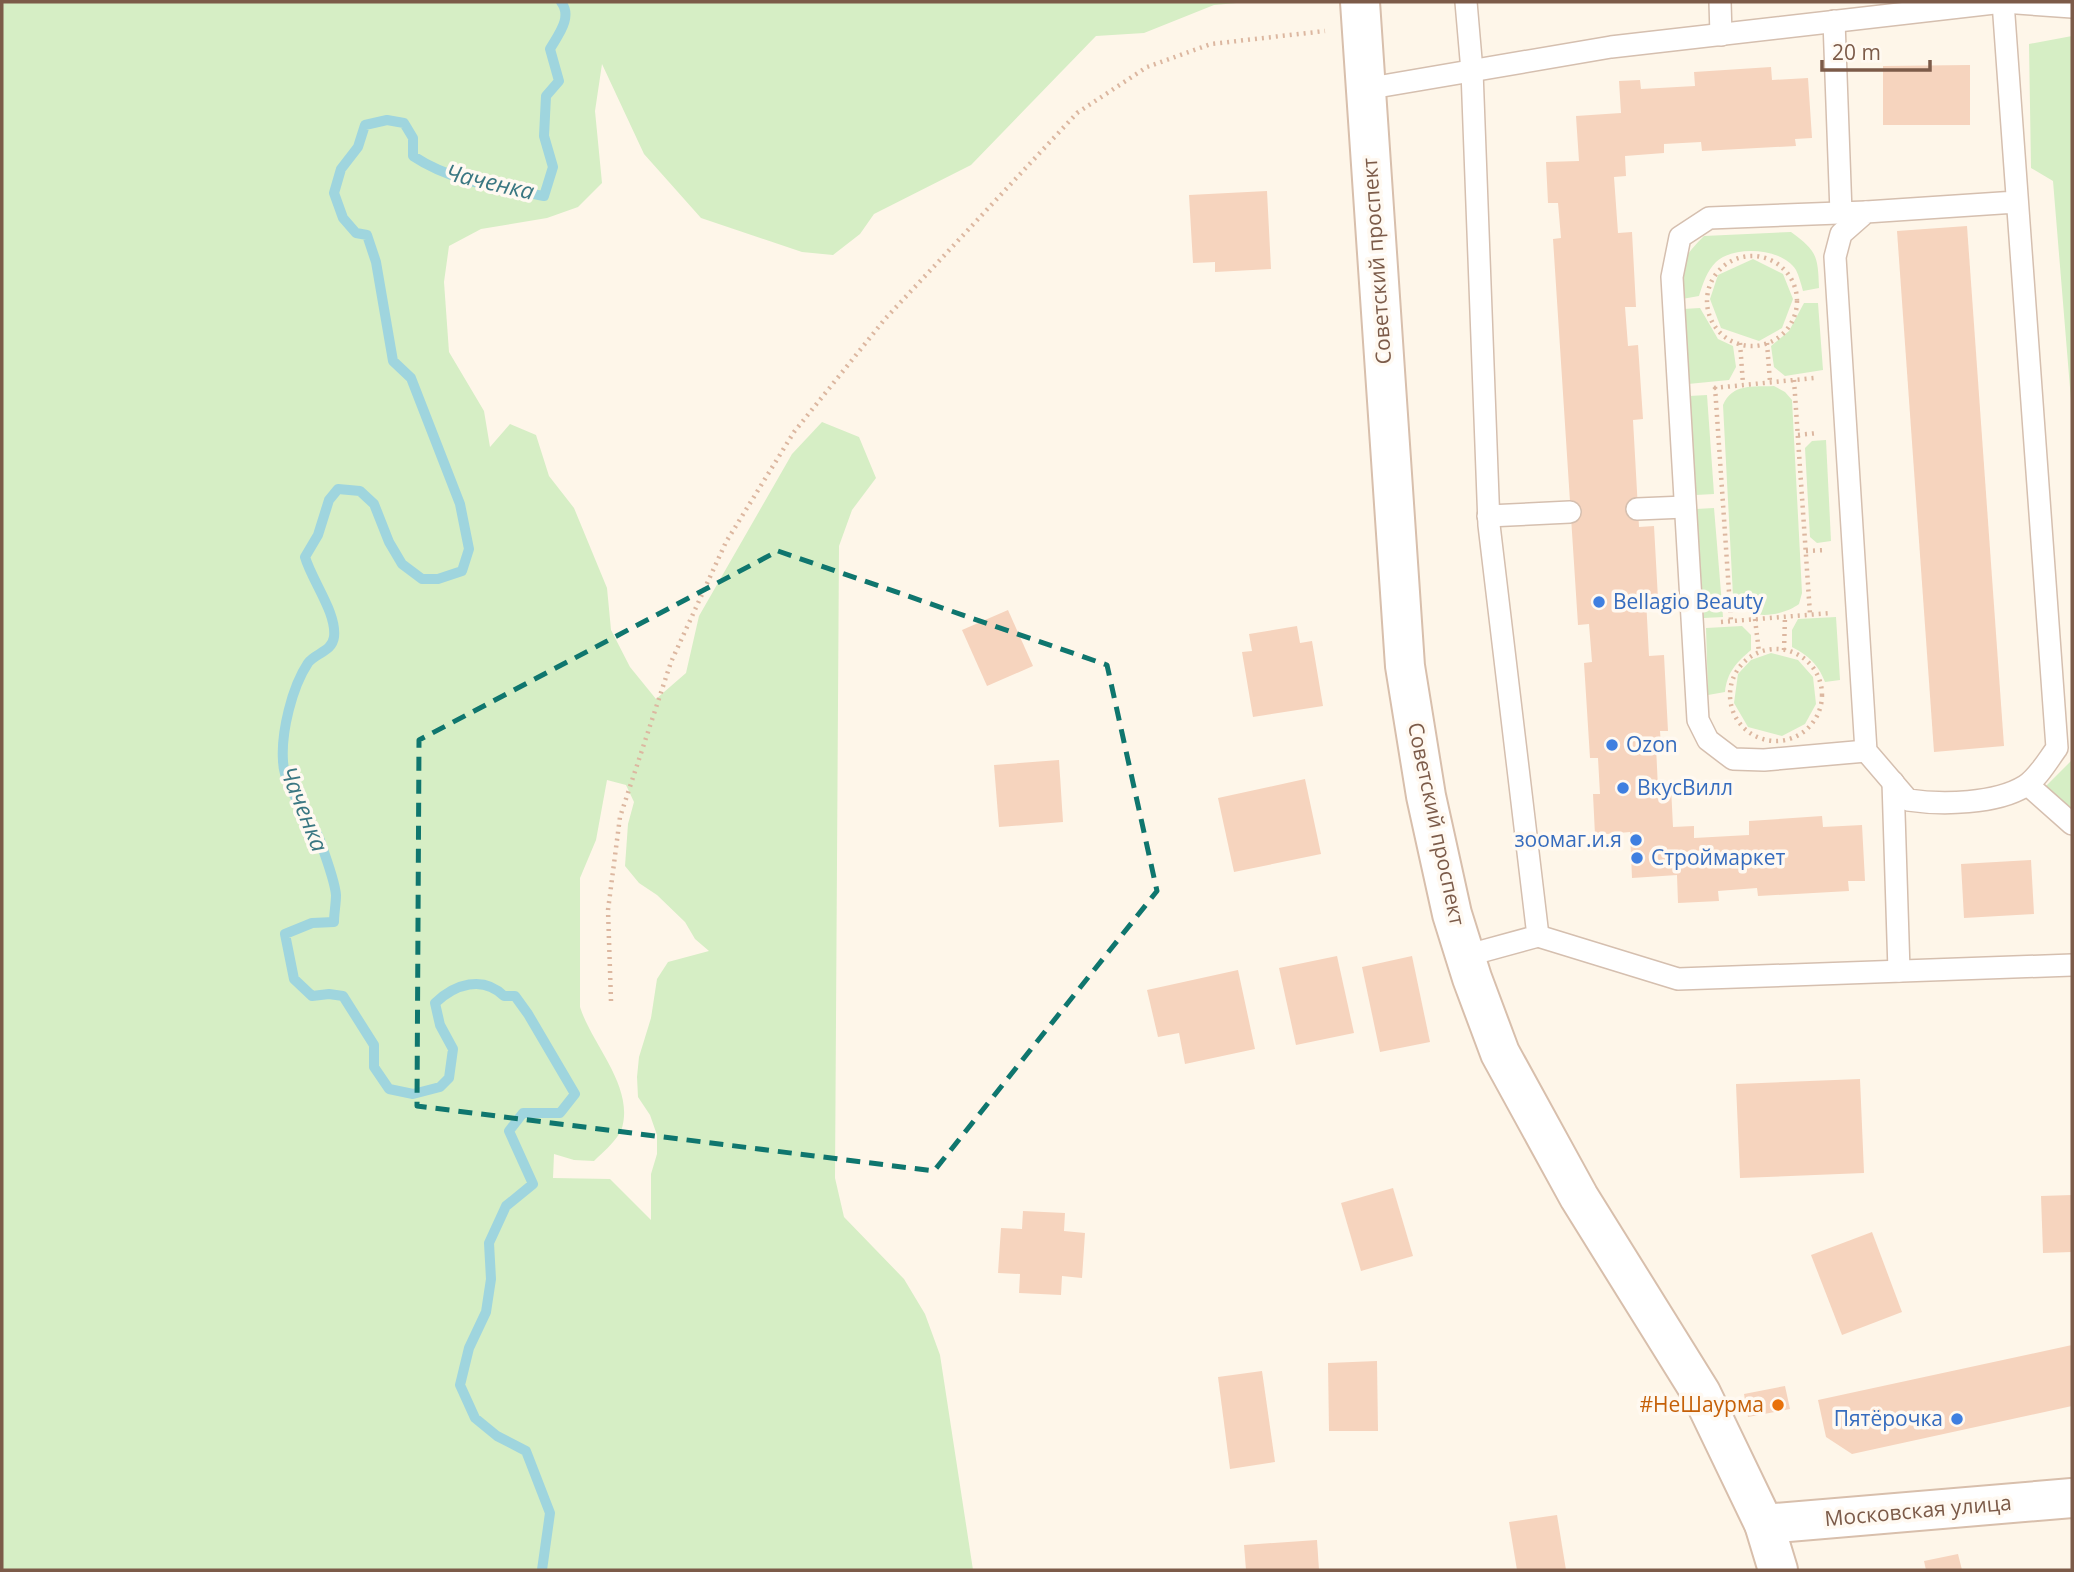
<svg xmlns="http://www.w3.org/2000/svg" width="2074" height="1572" font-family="'Open Sans',sans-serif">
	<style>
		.green { fill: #d6eec5; fill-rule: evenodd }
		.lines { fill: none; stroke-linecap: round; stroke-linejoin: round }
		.stream { stroke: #9fd5de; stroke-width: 10 }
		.building { fill: #f6d4be }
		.lane-casing { stroke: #d5bfaf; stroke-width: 24 }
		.secondary-casing { stroke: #d8bfac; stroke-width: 42 }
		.path { stroke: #dcb7a0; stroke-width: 4.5; stroke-dasharray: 2 5; stroke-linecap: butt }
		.lane { stroke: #fff; stroke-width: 21 }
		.secondary { stroke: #fff; stroke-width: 38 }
		.marked { fill: none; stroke: #0f766e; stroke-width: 5; stroke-dasharray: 14 9; stroke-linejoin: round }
		.shop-dot { fill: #3f7fe0; stroke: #fff9f1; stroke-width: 2.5 }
		.food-dot { fill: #e8710a; stroke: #fff9f1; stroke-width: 2.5 }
		.labels { text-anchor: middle; stroke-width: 7; stroke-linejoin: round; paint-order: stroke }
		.street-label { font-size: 21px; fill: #7c5b49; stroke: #fff9f1 }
		.shop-label { font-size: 21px; fill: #366cbe; stroke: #fff9f1; text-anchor: start }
		.food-label { font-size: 21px; fill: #c56008; stroke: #fff9f1; text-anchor: end }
		.water-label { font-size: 23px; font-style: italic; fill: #3a7782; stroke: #fff9f1 }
	</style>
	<rect width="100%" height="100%" fill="#fef6e9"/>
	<g class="green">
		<path d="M2,2H1248L1214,5L1144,33L1096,36L971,165L874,214L860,234L833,255L802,252L701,218L644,154L602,64L595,111L602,183L578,207L547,218L481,229L449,246L444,282L449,352L484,411L490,447L510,424L536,435L549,476L574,508L607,588L611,630L630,667L656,699L686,673L699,616L792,454L822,422L859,437L876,478L852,510L839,546L835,1178L844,1217L904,1279L925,1314L940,1355L973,1570H2ZM607,780L626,785L634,802L628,824L625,866L639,883L657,895L685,922L695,939L709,951L668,962L657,979L651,1018L639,1057L637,1077L638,1097L650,1115L657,1135V1154L651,1174V1220L610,1179L553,1178L554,1154L574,1160L594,1161C602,1153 618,1140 622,1128C634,1086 592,1045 580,1007V878L596,840Z"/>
		<polygon points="2072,36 2072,412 2053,181 2031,168 2029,44"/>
		<path d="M1791,232C1817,251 1818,256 1819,288L1803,291C1801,284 1799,276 1796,270C1783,248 1734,245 1716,262C1707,271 1703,283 1699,296L1682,299C1681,265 1680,260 1704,236Z"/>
		<polygon points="1753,259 1783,274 1793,299 1782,328 1759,341 1721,328 1710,299 1718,275"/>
		<polygon points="1804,303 1818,303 1823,370 1785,376 1774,367 1771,346 1789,331"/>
		<polygon points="1700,308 1718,339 1733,346 1736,367 1729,380 1688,384 1683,309"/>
		<path d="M1774,386L1785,392L1792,400L1802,593L1799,604C1786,614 1758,620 1744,609C1739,606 1736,601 1733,596L1723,405C1732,383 1754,387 1774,386Z"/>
		<polygon points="1707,395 1714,494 1696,495 1689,396"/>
		<polygon points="1826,440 1831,541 1817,543 1810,537 1805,448 1812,441"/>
		<polygon points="1714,508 1723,617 1704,618 1696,509"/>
		<path d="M1836,617L1840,680L1825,682C1818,664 1809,656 1792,647V630L1798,619Z"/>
		<path d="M1742,626L1751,635V650C1737,662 1727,672 1725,692L1708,695L1706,628Z"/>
		<polygon points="1771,653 1798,660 1813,677 1816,704 1805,724 1782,736 1748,727 1734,703 1738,674 1751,660"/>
		<polygon points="2072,760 2072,810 2038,794"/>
	</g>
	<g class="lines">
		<path class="stream" d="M542,1570L550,1513L526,1451L497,1436L475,1418L460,1385L469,1348L486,1312L491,1279L489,1243L506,1206L533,1184L509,1131L523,1113H560L575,1094L528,1014L515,996H504C483,975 455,984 435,1003L440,1025L453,1049L449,1078L440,1087L413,1094L389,1089L374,1067V1045L343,996L329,994L312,996L294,979L285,934L312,923L334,922C334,913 336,904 336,895C335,881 324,852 319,838C308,813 284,789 283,761C281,732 292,687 308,663C315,653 332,652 334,637C337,613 312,581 305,557L318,535L329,500L338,489L360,491L374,504L389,542L402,564L422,579H438L462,571L469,549L460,504L411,378L393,361L376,262L367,235L356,233L343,218L334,193L341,169L358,147L365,125L387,120L404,123L413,138V156C452,182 498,187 544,196L553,167L544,136L546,96L559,81L550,49C558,35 573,17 561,2"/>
	</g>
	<g class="building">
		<polygon points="1970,65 1970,125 1883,125 1883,66"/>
		<polygon points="1771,67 1772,80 1808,78 1812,138 1795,139 1796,146 1702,151 1701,142 1664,144 1664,153 1625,156 1626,176 1614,177 1618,233 1632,232 1636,307 1625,307 1628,346 1638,345 1643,419 1633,420 1639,527 1654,526 1658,599 1646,599 1649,656 1664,655 1668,731 1660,731 1661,746 1656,746 1658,788 1671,787 1673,827 1694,826 1694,838 1749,835 1749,821 1822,816 1823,827 1862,825 1865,881 1848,881 1849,891 1758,896 1757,888 1718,891 1719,901 1678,903 1677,875 1632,878 1630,832 1595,835 1593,794 1600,794 1598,758 1590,758 1584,663 1592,662 1589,624 1578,625 1553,239 1561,238 1558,203 1548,203 1546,162 1579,161 1576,116 1621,113 1619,81 1640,80 1641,89 1695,86 1694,72"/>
		<polygon points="1267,191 1271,269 1215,272 1215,262 1193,263 1189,195"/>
		<polygon points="1967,226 2004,746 1934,752 1897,231"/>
		<polygon points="1008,610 1033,666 987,686 962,630"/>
		<polygon points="1297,626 1300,643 1312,641 1323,706 1253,717 1242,652 1252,651 1249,634"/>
		<polygon points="1059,760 1063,822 999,827 994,765"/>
		<polygon points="1305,779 1321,854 1234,872 1218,798"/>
		<polygon points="2031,860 2034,914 1964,918 1961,864"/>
		<polygon points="1337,956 1354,1033 1296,1045 1279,968"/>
		<polygon points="1412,956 1430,1042 1380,1052 1362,967"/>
		<polygon points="1238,970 1255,1049 1185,1064 1179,1033 1158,1037 1147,990"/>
		<polygon points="1860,1079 1864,1173 1740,1178 1736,1084"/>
		<polygon points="1393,1188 1413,1256 1361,1271 1341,1203"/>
		<polygon points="2072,1195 2072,1252 2043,1253 2041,1196"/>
		<polygon points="1023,1211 1065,1213 1064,1231 1085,1233 1082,1278 1062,1276 1061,1295 1019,1293 1020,1274 998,1273 1001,1228 1022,1229"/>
		<polygon points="1872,1232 1902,1312 1842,1335 1811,1255"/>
		<polygon points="2072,1345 2072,1406 1852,1454 1826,1437 1818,1400"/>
		<polygon points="1377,1361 1378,1431 1329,1431 1328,1363"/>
		<polygon points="1262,1371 1275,1462 1230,1469 1218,1377"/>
		<polygon points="1785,1386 1790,1409 1748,1417 1744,1394"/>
		<polygon points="1557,1515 1566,1570 1517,1570 1509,1522"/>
		<polygon points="1317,1540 1319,1570 1246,1570 1244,1545"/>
		<polygon points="1958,1554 1962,1570 1926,1570 1924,1561"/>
	</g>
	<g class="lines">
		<defs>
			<g id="lane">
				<polyline points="1720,2 1721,35"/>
				<polyline points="2003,2 2072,7"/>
				<polyline points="1834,21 1841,213"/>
				<path d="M1365,89L1611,47L2003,2L2057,748C2048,760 2038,778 2025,786C1996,804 1942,805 1908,800L1866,751L1835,257L1841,234L1866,212L2016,202"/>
				<polyline points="1866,212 1709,218 1680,237 1672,277 1698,720 1708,740 1733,759 1764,760 1866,751"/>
				<polyline points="1637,509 1685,507"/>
				<polyline points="1488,516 1570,512"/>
				<polyline points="1893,782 1899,971"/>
				<polyline points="2028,785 2072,824"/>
				<polyline points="1538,936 1678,979 2072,965"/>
				<polyline points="1465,956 1538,936 1489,525 1472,71 1466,2"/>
			</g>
			<g id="secondary">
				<polyline points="1360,2 1405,666 1426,796 1452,914 1472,978 1500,1053 1579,1197 1701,1393 1764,1524 1778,1570"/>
				<polyline points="1764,1524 2072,1498"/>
			</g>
		</defs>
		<use href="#lane" class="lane-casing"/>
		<use href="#secondary" class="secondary-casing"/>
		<g class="path">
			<circle cx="1752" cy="301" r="45"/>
			<polyline points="1740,343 1743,384"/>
			<polyline points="1767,343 1770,382"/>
			<polyline points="1794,380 1810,614"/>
			<polyline points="1715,387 1731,621"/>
			<polyline points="1714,388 1814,378"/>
			<polyline points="1798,435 1818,433"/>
			<polyline points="1806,551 1826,550"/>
			<polyline points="1755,619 1759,652"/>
			<polyline points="1721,622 1831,613"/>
			<circle cx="1776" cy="695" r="46"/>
			<polyline points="1784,650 1785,617"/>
			<polyline points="611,1001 608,910 620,817 671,662 726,542 794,432 885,319 1077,113 1147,67 1211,44 1325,31"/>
		</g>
		<use href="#lane" class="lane"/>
		<use href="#secondary" class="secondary"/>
	</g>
	<path class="marked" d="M778,551L1107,665L1157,891L934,1171L417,1106L419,740Z"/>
	<g class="shop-dot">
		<circle cx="1599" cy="602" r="7"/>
		<circle cx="1612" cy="745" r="7"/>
		<circle cx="1623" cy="788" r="7"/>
		<circle cx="1636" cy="840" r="7"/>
		<circle cx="1637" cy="858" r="7"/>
		<circle cx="1957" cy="1419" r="7"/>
	</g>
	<circle class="food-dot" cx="1778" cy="1405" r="7"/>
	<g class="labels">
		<g class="street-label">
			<text transform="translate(1377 261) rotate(-94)" y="7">Советский проспект</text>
			<text transform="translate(1436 824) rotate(78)" y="7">Советский проспект</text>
			<text transform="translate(1918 1511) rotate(-5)" y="7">Московская улица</text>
		</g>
		<g class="shop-label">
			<text x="1613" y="609">Bellagio Beauty</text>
			<text x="1626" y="752">Ozon</text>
			<text x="1637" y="795">ВкусВилл</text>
			<text x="1622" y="847" text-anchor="end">зоомаг.и.я</text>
			<text x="1651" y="865">Строймаркет</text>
			<text x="1943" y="1426" text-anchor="end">Пятёрочка</text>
		</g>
		<g class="food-label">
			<text x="1764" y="1412">#НеШаурма</text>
		</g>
		<g class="water-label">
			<text transform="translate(490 182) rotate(13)" y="8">Чаченка</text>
			<text transform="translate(304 809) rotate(68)" y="8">Чаченка</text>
		</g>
	</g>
	<rect width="2074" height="1572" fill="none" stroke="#7c5b49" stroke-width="7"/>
	<path d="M1822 60v10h108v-10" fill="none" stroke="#7c5b49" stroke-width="3.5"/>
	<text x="1832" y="60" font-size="21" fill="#7c5b49" stroke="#fff9f1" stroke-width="5" paint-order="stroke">20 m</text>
</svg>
